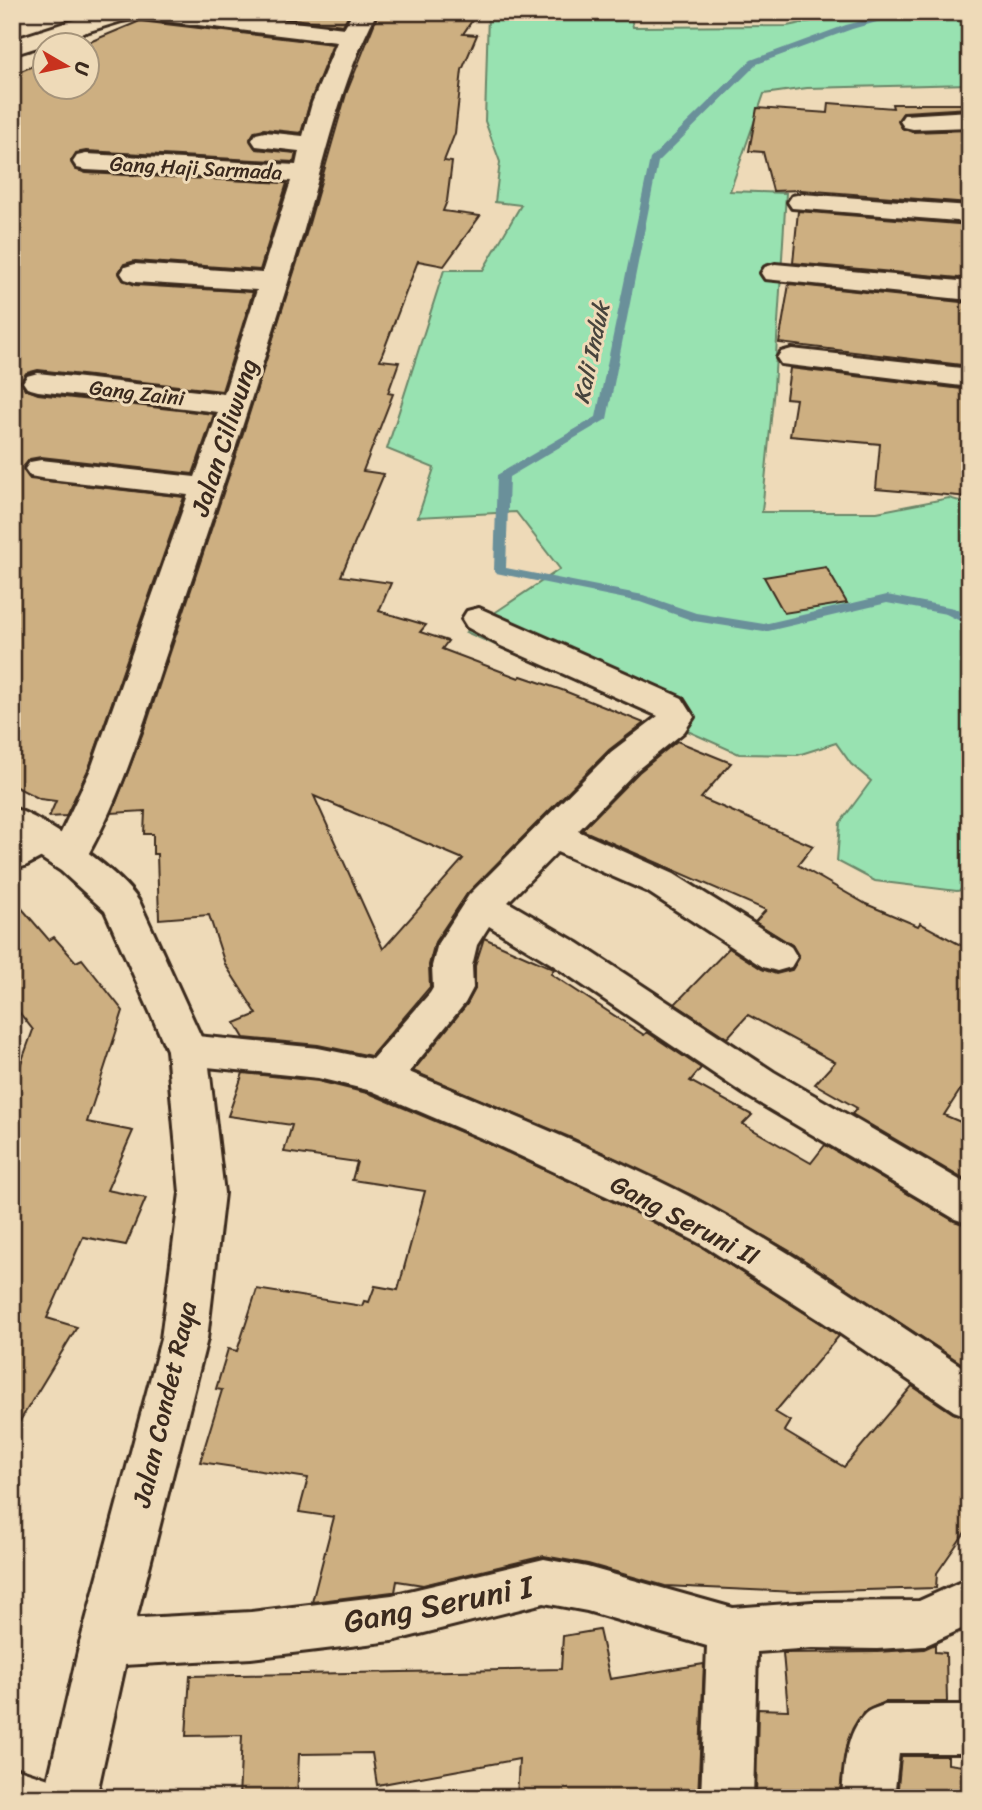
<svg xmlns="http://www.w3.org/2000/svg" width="982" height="1810" font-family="Sriracha,sans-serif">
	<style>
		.green { fill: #98e2b1; stroke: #6a8668; stroke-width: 2 }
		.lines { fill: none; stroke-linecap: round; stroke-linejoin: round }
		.stream { fill: #6b909a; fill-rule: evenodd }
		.building { fill: #cdaf81; stroke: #3b2a1e; stroke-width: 2; fill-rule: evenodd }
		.minor-casing { stroke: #3b2a1e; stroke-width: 6 }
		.tertiary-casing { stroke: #3b2a1e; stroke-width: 6 }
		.minor { fill: #eedab8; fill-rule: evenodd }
		.tertiary { fill: #eedab8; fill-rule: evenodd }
		.labels { text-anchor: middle; stroke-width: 6; stroke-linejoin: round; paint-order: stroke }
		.far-street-label { font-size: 21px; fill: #3b2a1e; stroke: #eedab8 }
		.far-water-label { font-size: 23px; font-style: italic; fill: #47443d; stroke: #eedab8 }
		.street-label { font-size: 26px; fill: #3b2a1e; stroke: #eedab8 }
		.near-street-label { font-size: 32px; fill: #3b2a1e; stroke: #eedab8 }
	</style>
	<rect width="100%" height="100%" fill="#eedab8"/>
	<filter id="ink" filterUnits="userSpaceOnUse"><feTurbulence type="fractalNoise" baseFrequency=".0143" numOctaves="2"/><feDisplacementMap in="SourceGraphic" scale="14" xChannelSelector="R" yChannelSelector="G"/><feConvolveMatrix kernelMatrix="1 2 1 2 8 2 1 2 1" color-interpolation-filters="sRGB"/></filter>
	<g filter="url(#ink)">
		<polygon class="green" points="630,12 633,27 787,26 842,15 842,12 970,12 970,84 807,88 764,94 730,191 786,193 774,388 762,512 877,512 949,498 970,504 970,888 957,891 875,881 837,861 840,823 871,781 851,764 836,743 798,755 739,754 466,632 560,569 516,512 418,517 434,468 387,449 444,270 483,270 521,205 495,202 500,162 485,121 488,13"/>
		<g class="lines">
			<polygon class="stream" points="896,12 912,12 852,29 757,64 658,162 607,419 509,477 506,568 643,595 696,613 764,624 887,595 954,608 970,617 970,626 946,614 887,603 764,632 694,621 640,602 496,573 494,570 497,475 596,417 650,159 751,60 846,25"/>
		</g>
		<g class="building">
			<polygon points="235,12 350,12 343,25"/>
			<path d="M379,12H478L463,34L477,35L462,70L455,133L444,161L452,162L447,201L443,211L480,216L444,266L418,261L380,360L399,362L388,393L393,394L363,471L384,474L341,576L391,583L379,611L426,625L420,632L448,641L442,649L519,678L521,676L562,690L644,723L609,750L467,894L435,942L429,965L430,987L371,1056L318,1045L244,1038L235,1023L257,1014L225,964L209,915L159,919L157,854H153V834H144L145,811L112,813L147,722L243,433L306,234L346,94ZM314,796L463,859L383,949Z"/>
			<polygon points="140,21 333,44 310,102 301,133 264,129 255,131 250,139 256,149 296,153 294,162 86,151 76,153 71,161 75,169 86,173 287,183 260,270 135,261 124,264 119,272 123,280 135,285 253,292 222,391 38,370 26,373 21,381 25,389 38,394 214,414 193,474 41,457 30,459 23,467 30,479 184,497 89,768 66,816 49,817 56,801 40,799 12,785 12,75 46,60 46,88 88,88 88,46 80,46"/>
			<polygon points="829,103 893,108 892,104 970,104 970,108 904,112 898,120 902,128 912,132 970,130 970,203 801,190 773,191 763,152 749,151 757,108 828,113"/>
			<polygon points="798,211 970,225 970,279 793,263"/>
			<polygon points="789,284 970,303 970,366 779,343"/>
			<polygon points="790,368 970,390 970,497 876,489 880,444 790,436 796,399 786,398"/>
			<polygon points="826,567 847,603 784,613 764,577"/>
			<polygon points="677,741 731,763 701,798 813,846 798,865 866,904 918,926 920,923 970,950 970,1075 944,1115 970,1126 970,1183 852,1114 857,1108 815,1084 835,1062 748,1015 727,1038 675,1004 729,948 762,969 776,974 792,970 799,958 792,945 755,922 766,910 582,830 639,772"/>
			<polygon points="12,897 49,940 54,937 76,962 82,959 123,1011 87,1122 133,1131 107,1190 146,1198 126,1245 83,1237 47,1318 77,1327 12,1434 12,1088 33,1030 12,1003"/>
			<polygon points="484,938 554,969 551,974 644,1035 647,1032 701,1068 690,1081 752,1115 743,1124 811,1163 825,1145 954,1221 970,1226 970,1369 795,1254 695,1197 574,1139 413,1071 467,1004 475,989 475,966"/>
			<polygon points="243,1073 318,1081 371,1094 485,1142 616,1203 700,1246 822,1324 839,1336 775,1412 790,1421 784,1431 844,1467 912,1386 953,1413 970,1419 970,1525 937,1573 936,1588 795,1592 665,1586 588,1564 544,1556 423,1585 397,1581 395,1592 392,1592 312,1602 334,1517 299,1512 308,1478 200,1462 222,1390 216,1389 228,1349 237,1351 257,1289 362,1306 364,1301 369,1302 375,1286 398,1290 425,1191 352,1180 357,1162 284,1152 292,1125 228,1116"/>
			<polygon points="599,1630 610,1679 704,1664 698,1798 517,1798 519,1759 377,1785 372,1753 299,1754 297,1798 239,1798 242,1735 186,1736 190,1676 561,1669 563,1636"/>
			<polygon points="935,1644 935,1652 946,1653 947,1702 885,1702 863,1712 847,1742 839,1798 756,1798 758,1709 788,1710 783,1653 877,1652 924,1649"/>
			<polygon points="901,1756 948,1756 948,1764 970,1767 970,1798 897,1798"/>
		</g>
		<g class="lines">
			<defs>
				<g id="minor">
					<path d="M99,12H211L344,28L353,12H377C340,82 325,158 303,233C263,366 219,499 174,631C147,710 124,795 81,867L68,871L55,867L49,858L53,851L25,866L12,870V840L42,827L55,831L59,837L91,769L188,495L41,478L30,476L25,469L30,462L41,460L195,477L218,412L38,391L27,388L23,382L27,376L38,373L224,394L257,290L135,282L125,279L121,273L125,267L135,264L262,273L291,181L86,170L77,168L73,162L77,156L86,154L296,165L299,151L256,146L252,140L256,134L265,132L303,136L312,103L337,42L140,18L122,21L12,55V40Z"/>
					<polygon points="970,111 970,127 913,129 904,127 900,121 904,115"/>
					<polygon points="802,194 970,206 970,222 792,208 788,202 792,196"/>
					<polygon points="775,264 970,282 970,300 765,279 761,273 765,267"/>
					<polygon points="792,349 970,369 970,387 781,364 777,358 781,352"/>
					<path d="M479,608L682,698L694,717L684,732L637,770L578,831L674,874L791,947L797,957L791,967L777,971L763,967L648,892L557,852L508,902L578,943L774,1072L970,1186V1224L955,1219L744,1094L550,963L489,926L477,945L472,966L473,988L465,1003L409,1072C518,1118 630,1162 733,1220C814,1267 892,1320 970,1372V1417L954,1411L823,1322L701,1244L617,1201L486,1140L372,1091L318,1078L187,1065L173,1061L167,1050L173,1039L187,1035L318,1048L372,1059L430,993L433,988L432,966L438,943L469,895L611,752L658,716L501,646L467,627L462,619L467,611Z"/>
					<polygon points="544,1559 587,1567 733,1608 812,1602 919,1601 970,1578 970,1625 924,1646 877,1649 812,1648 757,1652 753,1798 701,1798 707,1646 587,1611 544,1603 392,1641 251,1658 105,1666 87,1659 80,1643 87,1627 105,1620 251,1612 392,1595"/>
					<path d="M885,1705H963L970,1707V1751L963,1753H899L894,1798H842C844,1771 845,1734 865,1714C870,1709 879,1707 885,1705Z"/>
					<polygon points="12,1767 52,1780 59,1798 12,1798"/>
				</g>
				<path id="tertiary" d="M12,808C44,817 124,874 140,903L207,1050L224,1193L207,1339L130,1643L96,1798H44L80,1643L161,1339L180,1193L167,1050L105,911L61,871L12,839Z"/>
			</defs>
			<use href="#minor" class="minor-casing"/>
			<use href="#tertiary" class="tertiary-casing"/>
			<use href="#minor" class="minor"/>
			<use href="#tertiary" class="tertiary"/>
		</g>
	</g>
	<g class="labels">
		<g class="far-street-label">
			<text transform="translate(196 168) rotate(3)" y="7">Gang Haji Sarmada</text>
			<text transform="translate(137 393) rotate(7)" y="7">Gang Zaini</text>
		</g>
		<g class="far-water-label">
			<text transform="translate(591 353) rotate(-78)" y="8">Kali Induk</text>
		</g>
		<g class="street-label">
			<text transform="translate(224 437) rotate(-72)" y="9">Jalan Ciliwung</text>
			<text transform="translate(685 1220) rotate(28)" y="9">Gang Seruni II</text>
			<text transform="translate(164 1404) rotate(-77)" y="9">Jalan Condet Raya</text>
		</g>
		<g class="near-street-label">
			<text transform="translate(438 1604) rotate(-11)" y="11">Gang Seruni I</text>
		</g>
	</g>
	<rect width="982" height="1810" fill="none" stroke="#eedab8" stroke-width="42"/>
	<rect x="21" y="21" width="940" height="1768" fill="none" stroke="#3b2a1e" stroke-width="2.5" filter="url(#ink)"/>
	<g transform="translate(66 66) rotate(99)"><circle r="33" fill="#eedab8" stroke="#a6947a" stroke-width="2"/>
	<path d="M0-5L12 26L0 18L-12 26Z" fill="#c8321e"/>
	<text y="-10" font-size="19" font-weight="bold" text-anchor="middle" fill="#3b2a1e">U</text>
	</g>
</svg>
